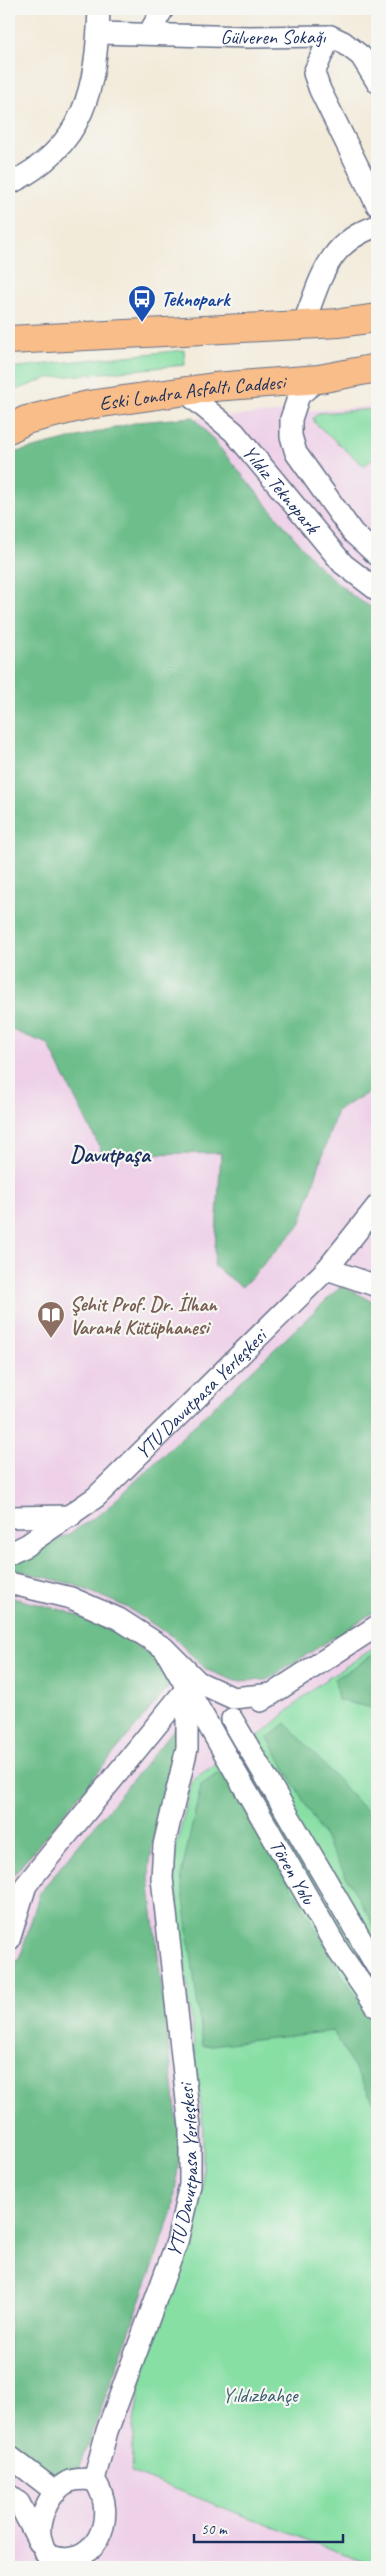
<svg xmlns="http://www.w3.org/2000/svg" width="386" height="2576" font-family="Caveat,sans-serif">
	<style>
		.built { fill: #eed0e8 }
		.green { fill: #87dfa4; stroke: #518781 }
		.forest { fill: #6dbe8a; stroke: #447674 }
		.lines { fill: none; stroke-linecap: round; stroke-linejoin: round }
		.minor-casing { stroke: #677189; stroke-width: 24 }
		.major-casing { stroke: #677189; stroke-width: 30 }
		.minor { stroke: #fff; stroke-width: 21 }
		.major { stroke: #f8bd89; stroke-width: 28 }
		.labels { text-anchor: middle; stroke-width: 4.5; stroke-linejoin: round; paint-order: stroke }
		.street-label { font-size: 20px; fill: #1b2f5e; stroke: #f6f6f2 }
		.transit-label { font-size: 20px; font-weight: bold; fill: #164399; stroke: #f6f6f2; text-anchor: start }
		.education-label { font-size: 20px; font-weight: bold; fill: #785e54; stroke: #f6f6f2; text-anchor: start }
		.park-label { font-size: 20px; fill: #365b70; stroke: #f6f6f2 }
		.quarter-label { font-size: 22px; font-weight: bold; fill: #1b2f5e; stroke: #f6f6f2 }
	</style>
	<rect width="100%" height="100%" fill="#f6f6f2"/>
	<filter id="ink" filterUnits="userSpaceOnUse"><feTurbulence type="fractalNoise" baseFrequency=".02" numOctaves="2"/><feDisplacementMap in="SourceGraphic" scale="10" xChannelSelector="R" yChannelSelector="G"/><feConvolveMatrix kernelMatrix="1 2 1 2 8 2 1 2 1" color-interpolation-filters="sRGB"/></filter>
	<filter id="wash" filterUnits="userSpaceOnUse"><feTurbulence type="fractalNoise" baseFrequency=".0096" numOctaves="4" result="noise"/><feDisplacementMap in="SourceGraphic" scale="20" xChannelSelector="R" yChannelSelector="G"/><feGaussianBlur stdDeviation="1.12" result="paint"/><feColorMatrix in="noise" values="0 0 0 0 0 0 0 0 0 0 0 0 0 0 0 0 0 1.4 0 .05"/><feComposite in="paint" operator="in"/></filter>
	<g filter="url(#wash)">
		<rect width="100%" height="100%" fill="#f3ebda"/>
		<polygon class="built" points="377,406 377,2567 9,2567 9,454 138,422"/>
		<g class="green">
			<polygon points="184,350 185,365 48,378 9,393 9,368"/>
			<polygon points="377,409 377,455 364,466 315,423 313,418 319,413"/>
			<polygon points="377,1646 377,2567 131,2472 133,2427 142,2377 189,2246 197,2216 203,2186 203,2125 175,1878 176,1847 193,1779 258,1737 319,1684"/>
		</g>
		<g class="forest">
			<polygon points="194,417 318,566 353,596 377,611 377,1088 337,1110 300,1225 242,1287 214,1266 221,1153 103,1154 48,1044 9,1029 9,454 138,422"/>
			<polygon points="341,1286 377,1303 377,1610 267,1680 235,1681 207,1670 173,1637 126,1607 75,1585 9,1568 9,1563 69,1534 103,1512"/>
			<polygon points="9,1597 66,1611 113,1631 154,1657 170,1685 12,1877 9,1889"/>
			<polygon points="377,1652 377,1709 338,1700 335,1679"/>
			<polygon points="286,1723 377,1823 377,1931 268,1738"/>
			<path d="M175,1728C175,1779 150,1826 149,1878L178,2128L179,2156L173,2211L80,2467L62,2477L41,2476L9,2450V1967L10,1960L19,1961L40,1892Z"/>
			<polygon points="224,1769 342,1975 377,2026 377,2108 333,2031 203,2046 181,1876 201,1785"/>
		</g>
	</g>
	<g filter="url(#ink)">
		<g class="lines">
			<defs>
				<g id="minor">
					<path id="s1" d="M98,33L249,37L330,36L343,42L361,56L377,82"/>
					<polyline points="149,33 163,9"/>
					<polyline points="330,36 314,73 320,90 377,205"/>
					<path d="M9,184C86,146 96,88 99,9"/>
					<path d="M303,325C321,280 326,243 377,226"/>
					<polyline points="319,379 299,395 291,419 291,436 296,453 353,533 377,555"/>
					<path id="s2" d="M183,390L234,432L343,564L377,590"/>
					<polyline points="327,1269 377,1286"/>
					<polyline points="9,1517 71,1516"/>
					<path id="s3" d="M9,1554L27,1545L96,1497L327,1269L377,1206"/>
					<polyline points="9,1583 71,1598 119,1619 164,1648 198,1682 233,1698 272,1694"/>
					<path id="s4" d="M164,1648L339,1952L377,2007"/>
					<polyline points="261,1701 377,1626"/>
					<polyline points="232,1719 377,1967"/>
					<polyline points="9,1940 26,1885 187,1688"/>
					<polyline points="9,2456 56,2492"/>
					<path id="s5" d="M94,2480L107,2431L177,2242L190,2185V2127L162,1878L164,1845L187,1748V1688"/>
					<polyline points="9,2495 19,2503 39,2542"/>
					<path d="M46,2554C94,2576 121,2515 94,2480"/>
					<path d="M46,2554C44,2548 41,2541 40,2535C38,2516 52,2488 70,2481C78,2479 86,2479 94,2480"/>
				</g>
				<g id="major">
					<polyline points="9,340 340,323 377,318"/>
					<path id="s6" d="M9,429L26,420L88,405L214,387L319,379L377,368"/>
				</g>
			</defs>
			<use href="#minor" class="minor-casing"/>
			<use href="#major" class="major-casing"/>
			<use href="#minor" class="minor"/>
			<use href="#major" class="major"/>
		</g>
	</g>
	<defs>
		<symbol id="bus-pin" viewBox="-11 -11 22 30"><path d="M0 17L-7.5 6A9.5 9.5 0 1 1 7.5 6Z" fill="#1a4fb4" stroke="#f6f6f2"/><path d="M-5-6H5V4H4V6H2V4H-2V6H-4V4H-5ZM-3.5-4V0h7V-4ZM-3.5 1.2v1.5H-2V1.2ZM2 1.2v1.5H3.5V1.2Z" fill="#fff"/></symbol>
		<symbol id="library-pin" viewBox="-11 -11 22 30"><path d="M0 17L-7.5 6A9.5 9.5 0 1 1 7.5 6Z" fill="#8d6e63" stroke="#f6f6f2"/><path d="M-6-4Q-3-5.5-.7-3.5V5Q-3 3-6 4ZM6-4Q3-5.5 .7-3.5V5Q3 3 6 4Z" fill="#fff"/></symbol>
	</defs>
	<g fill-rule="evenodd">
		<use href="#bus-pin" x="126" y="283" width="32" height="43"/>
		<use href="#library-pin" x="35" y="1299" width="32" height="43"/>
	</g>
	<g class="labels">
		<g class="street-label">
			<text dy="7" stroke="none"><textPath href="#s1" startOffset="175">Gülveren Sokağı</textPath></text>
			<text dy="7" stroke="none"><textPath href="#s6" startOffset="188">Eski Londra Asfaltı Caddesi</textPath></text>
			<text dy="7" stroke="none"><textPath href="#s2" startOffset="140">Yıldız Teknopark</textPath></text>
			<text dy="7" stroke="none"><textPath href="#s3" startOffset="251">YTU Davutpasa Yerleşkesi</textPath></text>
			<text dy="7" stroke="none"><textPath href="#s4" startOffset="258">Tören Yolu</textPath></text>
			<text dy="7" stroke="none"><textPath href="#s5" startOffset="325">YTU Davutpasa Yerleşkesi</textPath></text>
		</g>
		<g class="transit-label">
			<text x="161" y="306">Teknopark</text>
		</g>
		<g class="education-label">
			<text x="70" y="1311">Şehit Prof. Dr. İlhan<tspan x="70" dy="23">Varank Kütüphanesi</tspan></text>
		</g>
		<g class="park-label">
			<text x="260" y="2402">Yıldızbahçe</text>
		</g>
		<g class="quarter-label">
			<text x="110" y="1162">Davutpaşa</text>
		</g>
	</g>
	<rect width="386" height="2576" fill="none" stroke="#f6f6f2" stroke-width="30"/>
	<path d="M194 2534v8h149v-8" fill="none" stroke="#1b2f5e" stroke-width="2.5"/>
	<text x="201" y="2534" font-size="15" fill="#1b2f5e" stroke="#f6f6f2" stroke-width="4" paint-order="stroke">50 m</text>
</svg>
